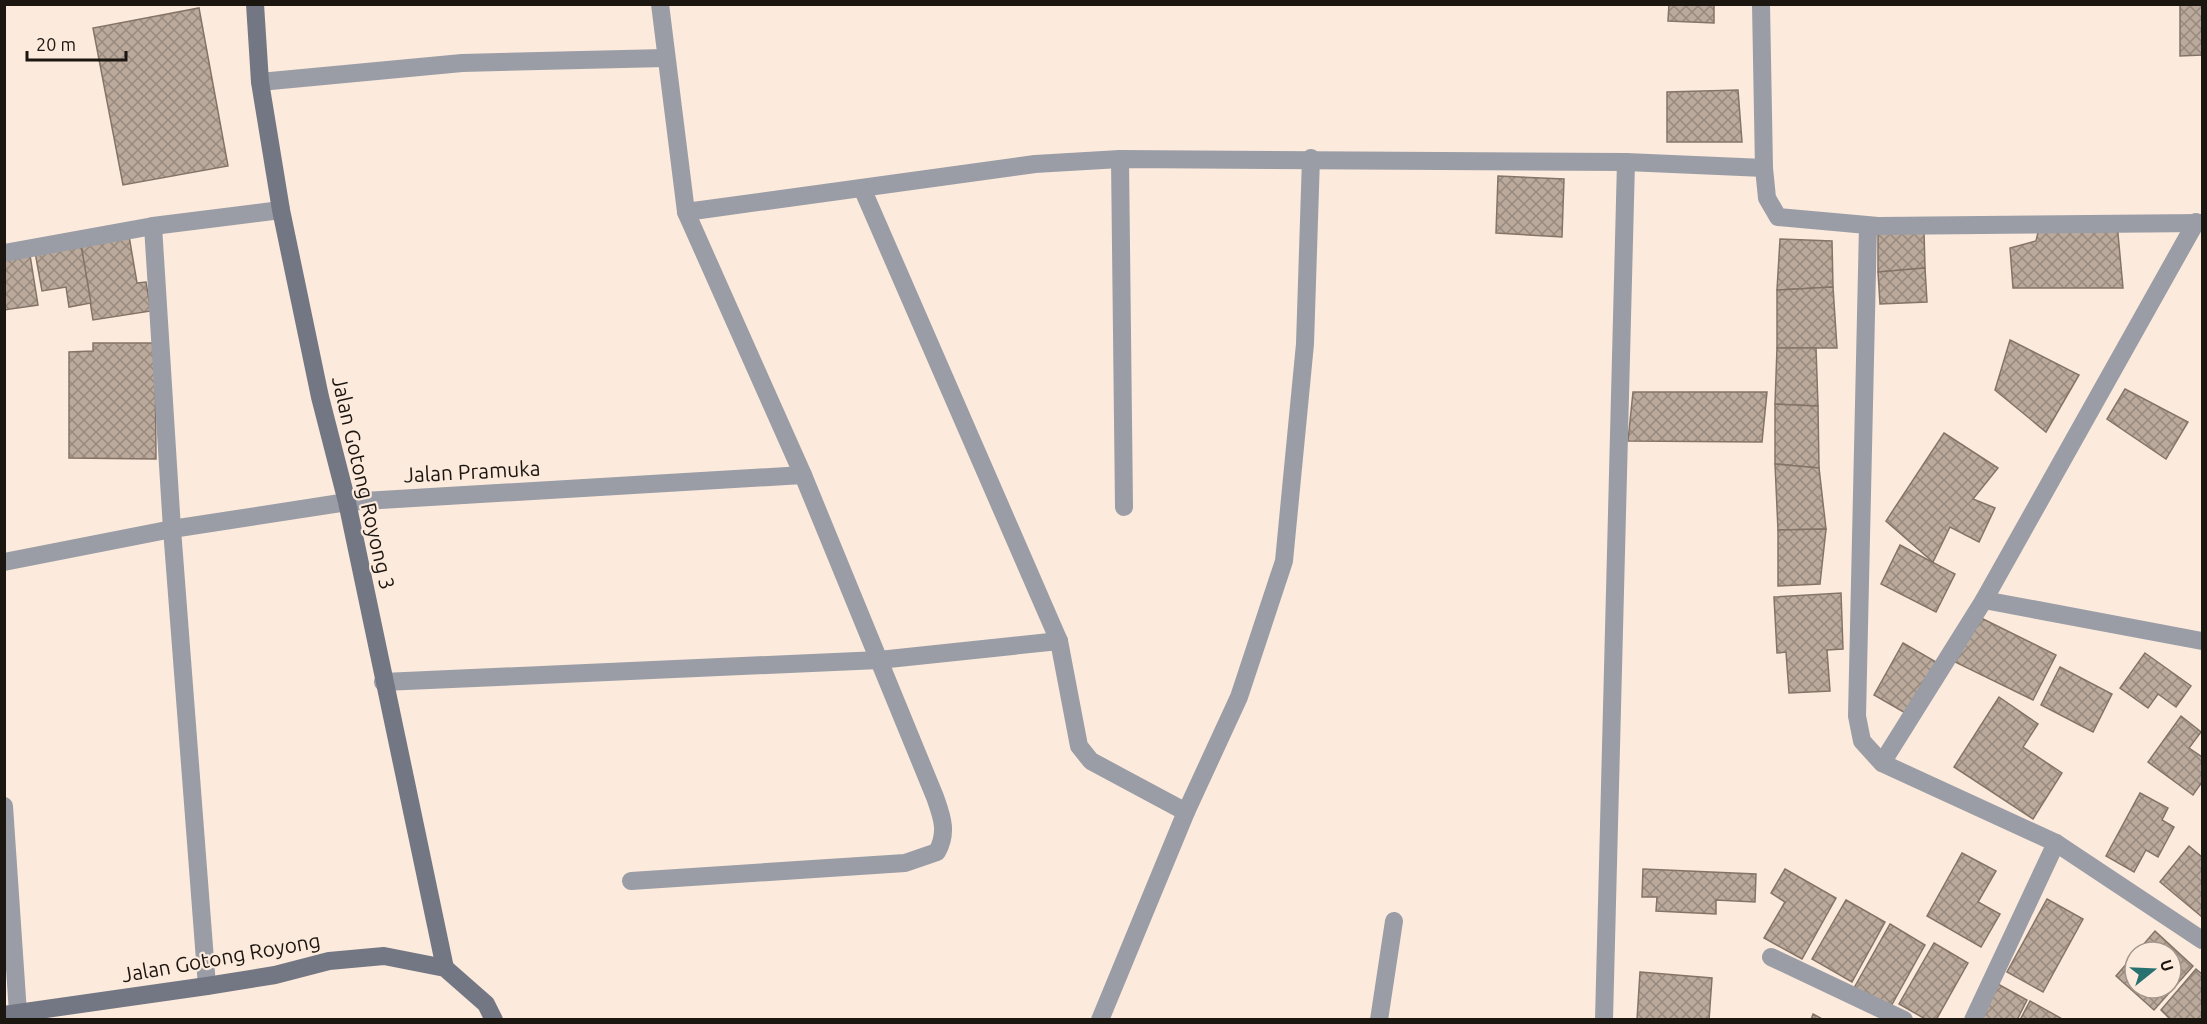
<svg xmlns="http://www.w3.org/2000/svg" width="2207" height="1024" font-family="Ubuntu,sans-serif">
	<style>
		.building { fill: url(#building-cross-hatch); stroke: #847467; stroke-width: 1.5 }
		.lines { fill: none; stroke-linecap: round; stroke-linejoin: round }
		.street { stroke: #9a9da6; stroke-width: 18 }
		.secondary { stroke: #737783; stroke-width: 18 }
		.labels { text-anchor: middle; stroke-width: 4.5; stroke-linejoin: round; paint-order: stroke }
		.street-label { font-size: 21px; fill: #1c1611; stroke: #fceadc }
	</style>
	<defs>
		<pattern id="building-cross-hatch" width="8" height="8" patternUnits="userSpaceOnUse" patternTransform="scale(1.5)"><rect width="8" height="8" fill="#bbaa9c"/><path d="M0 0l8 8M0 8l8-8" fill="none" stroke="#97897e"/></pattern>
	</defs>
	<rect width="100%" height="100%" fill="#fceadc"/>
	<g class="building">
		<polygon points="1669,4 1714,4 1714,23 1668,21"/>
		<polygon points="2180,4 2202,4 2202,55 2180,56"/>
		<polygon points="199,8 228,166 123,185 93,28"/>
		<polygon points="1738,90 1742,142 1667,142 1667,92"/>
		<polygon points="1498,176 1564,179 1562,237 1496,233"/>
		<polygon points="2117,223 2123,288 2013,288 2010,248 2036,241 2040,224"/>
		<polygon points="1878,226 1924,231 1925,268 1878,272"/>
		<polygon points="129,236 137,283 146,282 151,311 93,320 81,245"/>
		<polygon points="1780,239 1832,241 1833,287 1777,290"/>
		<polygon points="81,245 91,303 69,307 66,287 42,291 35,252"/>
		<polygon points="30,255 38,305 4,310 4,258"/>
		<polygon points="1925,268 1927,302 1880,304 1878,272"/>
		<polygon points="1833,287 1837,348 1777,348 1777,290"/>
		<polygon points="2010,340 2079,375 2046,432 1995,390"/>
		<polygon points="93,343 155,343 156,459 69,458 69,352 93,351"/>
		<polygon points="1777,348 1816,348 1818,406 1775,404"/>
		<polygon points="2125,389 2188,422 2166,459 2107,419"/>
		<polygon points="1633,392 1767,392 1762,442 1628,441"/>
		<polygon points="1775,404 1818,406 1819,468 1775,464"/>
		<polygon points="1944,433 1998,468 1973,499 1995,508 1979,542 1950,527 1933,562 1886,521"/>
		<polygon points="1775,464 1819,468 1826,529 1778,530"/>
		<polygon points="1826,529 1820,584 1778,586 1778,530"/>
		<polygon points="1900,545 1955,574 1936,612 1881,584"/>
		<polygon points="1841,593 1843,649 1827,650 1830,691 1789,693 1786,652 1777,653 1774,597"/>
		<polygon points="1977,616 2056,655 2033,700 1955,662"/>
		<polygon points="1903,643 1936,662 1907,714 1874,695"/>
		<polygon points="2145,653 2191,686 2176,707 2158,694 2148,708 2120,688"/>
		<polygon points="2060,667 2112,694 2093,732 2041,705"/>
		<polygon points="1999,697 2038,724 2023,747 2062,773 2033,819 1954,767"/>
		<polygon points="2181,716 2201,732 2189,748 2202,757 2202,782 2193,795 2148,762"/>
		<polygon points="2140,793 2168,808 2162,820 2174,827 2158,857 2146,850 2134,872 2106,856"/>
		<polygon points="2189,846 2202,857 2202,917 2160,882"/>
		<polygon points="1962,853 1996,871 1978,902 2000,914 1981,947 1927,916"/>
		<polygon points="1643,869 1756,874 1755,902 1716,900 1716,914 1656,911 1657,897 1642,897"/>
		<polygon points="1785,869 1836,898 1802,959 1764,938 1785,902 1771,893"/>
		<polygon points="2047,899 2083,919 2043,992 2007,972"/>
		<polygon points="1846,900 1885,922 1852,982 1812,959"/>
		<polygon points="1890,924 1925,945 1890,1008 1854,988"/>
		<polygon points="2155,931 2193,966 2154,1010 2116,976 2135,954 2135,988 2171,988 2171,952 2137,952"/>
		<polygon points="1934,943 1968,963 1936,1020 1927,1020 1899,1004"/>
		<polygon points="2196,969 2202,974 2202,1020 2171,1020 2161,1010"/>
		<polygon points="1640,972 1712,978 1709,1020 1637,1020"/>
		<polygon points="1996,983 2027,1000 2017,1020 1976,1020"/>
		<polygon points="2030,1001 2064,1020 2020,1020"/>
		<polygon points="1813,1014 1824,1020 1811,1020"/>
	</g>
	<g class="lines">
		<g class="street">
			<polyline points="1761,4 1764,168 1767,198 1778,217 1878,226 2202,223"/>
			<polyline points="260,82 462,63 665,58"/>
			<polyline points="1120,159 1124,507"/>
			<polyline points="862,188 1059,641 1079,746 1091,761 1186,812"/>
			<polyline points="686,212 1035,164 1120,159 1626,162 1764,168"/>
			<polyline points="2196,222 1984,600 2202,641"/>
			<polyline points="153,226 172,529 207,986"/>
			<polyline points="1868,226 1857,716 1862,741 1882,763"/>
			<polyline points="4,253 153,226 281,210"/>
			<polyline points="4,562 172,529 347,502 803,475"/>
			<polyline points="1984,600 1882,763 2056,843 2202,940"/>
			<polyline points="383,682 879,660 1059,641"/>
			<polyline points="4,806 18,1013"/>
			<path d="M631,881L905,863L937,852C948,832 942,817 935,797L803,475L686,212L660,4"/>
			<polyline points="1771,957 1904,1020"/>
			<polyline points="1100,1020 1186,812 1239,697 1284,561 1305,344 1311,158"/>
			<polyline points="1379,1020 1394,921"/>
			<polyline points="1604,1020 1626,162"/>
			<polyline points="1973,1020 2056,843"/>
		</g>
		<g class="secondary">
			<polyline points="255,4 260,82 281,210 320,397 347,502 445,968"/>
			<polyline points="4,1015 207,986 275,975 329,961 384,956 445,968 486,1004 494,1020"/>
		</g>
	</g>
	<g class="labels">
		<g class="street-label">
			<text transform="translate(472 472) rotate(-3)" y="7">Jalan Pramuka</text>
			<text transform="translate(363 483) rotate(77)" y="7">Jalan Gotong Royong 3</text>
			<text transform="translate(221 958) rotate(-10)" y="7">Jalan Gotong Royong</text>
		</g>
	</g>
	<rect width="2207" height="1024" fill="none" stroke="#1c1611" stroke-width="12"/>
	<g transform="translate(2153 970) rotate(72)"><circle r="28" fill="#fceadc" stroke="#a2958b" stroke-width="1.5"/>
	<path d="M0-4.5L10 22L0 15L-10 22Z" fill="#277271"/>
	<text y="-9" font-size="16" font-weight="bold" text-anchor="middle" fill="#1c1611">U</text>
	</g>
	<path d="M27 51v9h99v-9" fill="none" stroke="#1c1611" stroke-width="3"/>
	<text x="36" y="51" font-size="18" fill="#1c1611" stroke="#fceadc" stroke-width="4.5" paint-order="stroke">20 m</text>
</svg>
